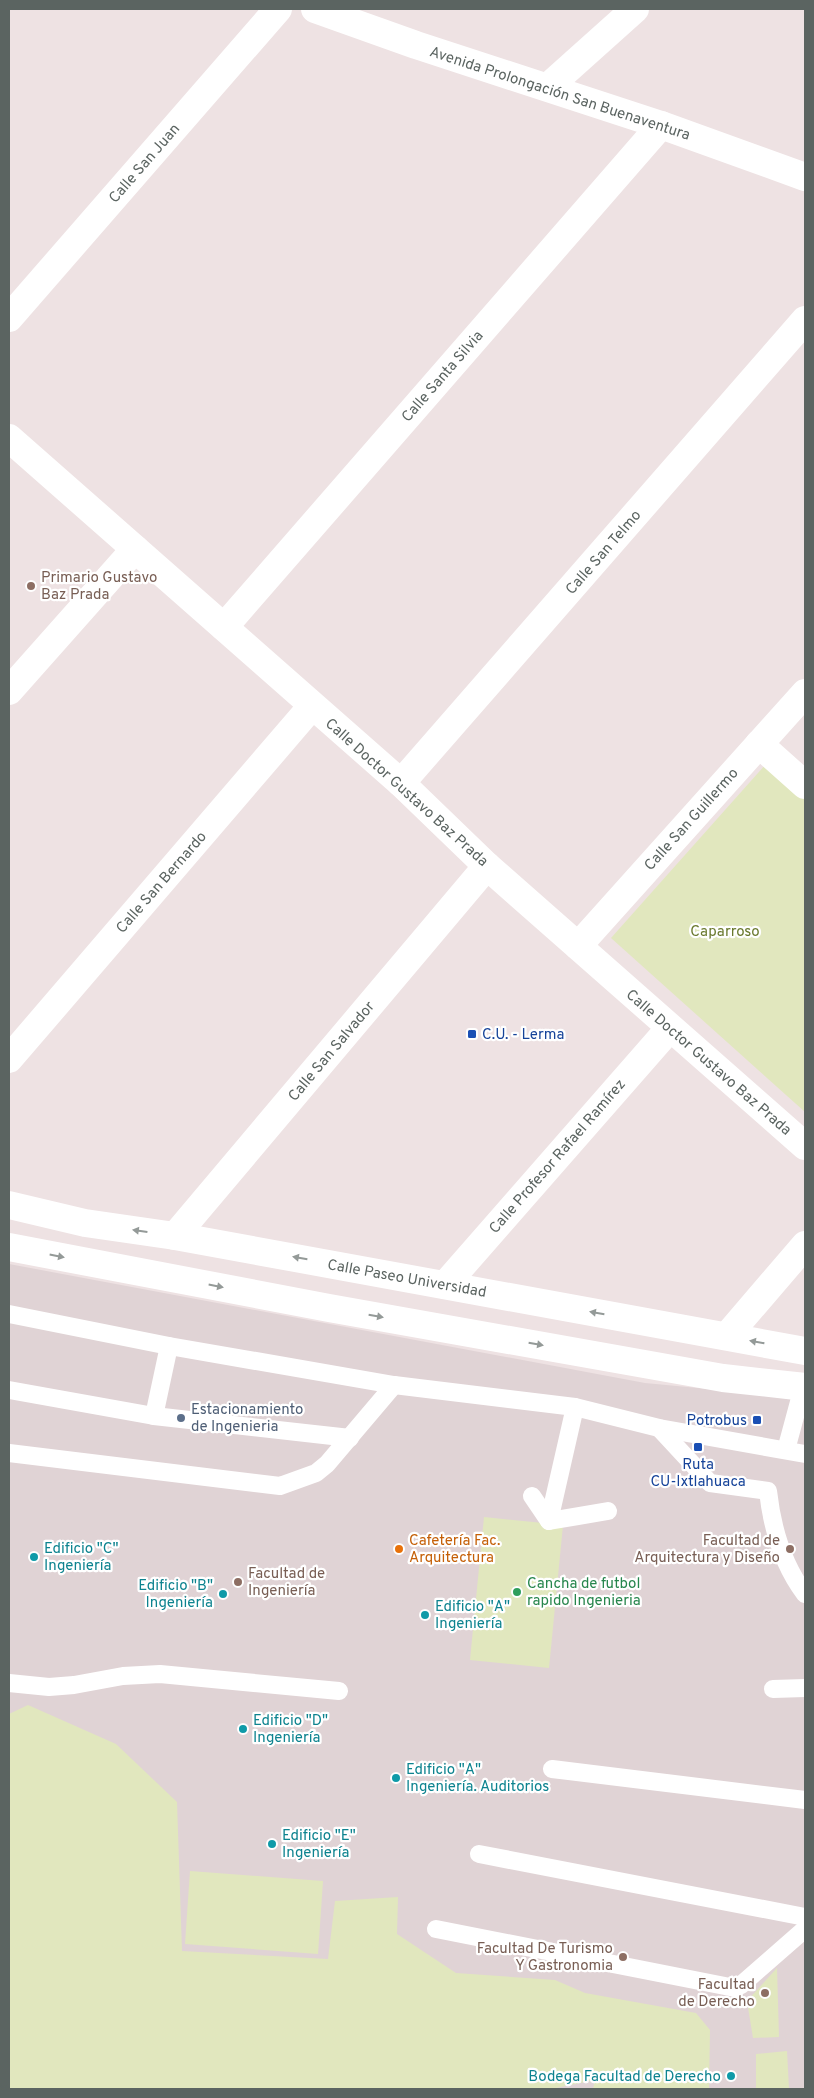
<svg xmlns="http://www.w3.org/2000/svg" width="814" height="2098" font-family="Overpass,sans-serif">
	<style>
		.education { fill: #e0d3d5 }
		.green { fill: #e1e7be }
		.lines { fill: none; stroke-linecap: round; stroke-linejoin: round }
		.service { stroke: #fff; stroke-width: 18 }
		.minor { stroke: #fff; stroke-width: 28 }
		.tertiary { stroke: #fff; stroke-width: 28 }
		.oneway { fill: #949a98 }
		.education-dot { fill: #8d6e63; stroke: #fff; stroke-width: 2 }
		.transit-dot { fill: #1a4fb4; stroke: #fff; stroke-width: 2 }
		.service-dot { fill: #5c6f8a; stroke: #fff; stroke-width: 2 }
		.food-dot { fill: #e8710a; stroke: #fff; stroke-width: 2 }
		.culture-dot { fill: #0f9aa8; stroke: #fff; stroke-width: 2 }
		.leisure-dot { fill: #2e9e5b; stroke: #fff; stroke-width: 2 }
		.labels { text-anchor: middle; stroke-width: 4.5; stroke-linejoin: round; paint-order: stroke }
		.street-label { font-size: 15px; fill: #5b6461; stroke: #fff }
		.education-label { font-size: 15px; fill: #785e54; stroke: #fff; text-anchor: end }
		.park-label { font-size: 15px; fill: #6a792e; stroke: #fff }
		.transit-label { font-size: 15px; fill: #164399; stroke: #fff; text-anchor: start }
		.service-label { font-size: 15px; fill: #4e5e75; stroke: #fff; text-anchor: start }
		.food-label { font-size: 15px; fill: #c56008; stroke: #fff; text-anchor: start }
		.culture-label { font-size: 15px; fill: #0d838f; stroke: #fff; text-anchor: start }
		.leisure-label { font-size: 15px; fill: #27864d; stroke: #fff; text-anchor: start }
	</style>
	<rect width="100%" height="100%" fill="#eee2e3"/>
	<polygon class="education" points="9,1264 645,1383 805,1398 805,2089 9,2089"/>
	<g class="green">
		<polygon points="766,764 805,799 805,1112 611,938"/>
		<polygon points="484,1517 563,1525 549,1668 470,1660"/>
		<polygon points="28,1705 116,1744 177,1802 182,1951 328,1959 335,1901 398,1897 397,1934 456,1973 555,1980 585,1993 696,2013 710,2030 709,2089 593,2089 595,2080 551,2089 9,2089 9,1714"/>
		<polygon points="190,1871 323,1881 318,1954 185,1944"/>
		<polygon points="777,1968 779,2037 753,2038 747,2001"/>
		<polygon points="787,2051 789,2089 756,2089 756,2054"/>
	</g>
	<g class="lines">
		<g class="service">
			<polyline points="9,1314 169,1346 394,1385 575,1407 659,1428 805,1454"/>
			<polyline points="9,1390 154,1416 350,1438"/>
			<polyline points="154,1416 169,1346"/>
			<path d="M659,1428L710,1483L768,1491C772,1527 783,1565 805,1594"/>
			<polyline points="786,1450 803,1387"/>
			<polyline points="9,1453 280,1486 316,1473 327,1464 394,1385"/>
			<polyline points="532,1496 549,1521 608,1511"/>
			<polyline points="549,1521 575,1407"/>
			<polyline points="9,1683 49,1687 74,1685 123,1676 160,1674 339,1691"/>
			<polyline points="773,1689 805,1688"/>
			<polyline points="552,1769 805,1800"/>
			<polyline points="479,1854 805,1917"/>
			<polyline points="436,1929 735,1988 741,1985 805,1929"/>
		</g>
		<g class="minor">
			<polyline points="315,9 416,45 661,125 805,177"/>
			<polyline points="548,87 635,9"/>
			<polyline points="9,318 278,9"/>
			<polyline points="9,438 401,783 487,866 805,1146"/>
			<polyline points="224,627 661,125"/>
			<polyline points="9,691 135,549"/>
			<polyline points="759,744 805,785"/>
			<polyline points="401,783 805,320"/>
			<polyline points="578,946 805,693"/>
			<polyline points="9,1059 312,706"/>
			<polyline points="175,1236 487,866"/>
			<polyline points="445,1285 670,1028"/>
			<polyline points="727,1336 805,1245"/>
		</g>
		<g class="tertiary">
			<polyline points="9,1205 85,1223 175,1236 805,1351"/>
			<polyline points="9,1247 329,1308 723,1378 805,1387"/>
		</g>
	</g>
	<defs><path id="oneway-solid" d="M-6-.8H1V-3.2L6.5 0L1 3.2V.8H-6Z" transform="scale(1.25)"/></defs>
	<g class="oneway">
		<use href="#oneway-solid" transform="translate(140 1231) rotate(-172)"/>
		<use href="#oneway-solid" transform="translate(57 1256) rotate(11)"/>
		<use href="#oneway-solid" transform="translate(300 1258) rotate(-170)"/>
		<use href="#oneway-solid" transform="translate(216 1286) rotate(11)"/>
		<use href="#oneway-solid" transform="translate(597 1313) rotate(-170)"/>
		<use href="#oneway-solid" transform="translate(376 1316) rotate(10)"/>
		<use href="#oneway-solid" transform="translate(757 1342) rotate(-170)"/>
		<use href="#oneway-solid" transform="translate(536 1344) rotate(10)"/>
	</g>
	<g class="education-dot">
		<circle cx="31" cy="586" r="5"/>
		<circle cx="790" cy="1549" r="5"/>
		<circle cx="238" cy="1582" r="5"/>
		<circle cx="623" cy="1957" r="5"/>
		<circle cx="765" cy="1993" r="5"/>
	</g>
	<g class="transit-dot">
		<rect x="467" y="1029" width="10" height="10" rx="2.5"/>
		<rect x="752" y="1415" width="10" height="10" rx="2.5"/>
		<rect x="693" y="1442" width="10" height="10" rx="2.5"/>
	</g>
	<circle class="service-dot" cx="181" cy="1418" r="5"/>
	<circle class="food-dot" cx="399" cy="1549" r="5"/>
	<g class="culture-dot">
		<circle cx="34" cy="1557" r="5"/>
		<circle cx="223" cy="1594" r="5"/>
		<circle cx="425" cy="1615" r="5"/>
		<circle cx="243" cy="1729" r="5"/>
		<circle cx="396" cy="1778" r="5"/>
		<circle cx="272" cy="1844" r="5"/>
		<circle cx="731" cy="2076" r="5"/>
	</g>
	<circle class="leisure-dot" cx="517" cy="1592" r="5"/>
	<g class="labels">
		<g class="street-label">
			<text transform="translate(560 93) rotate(18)" y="5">Avenida Prolongación San Buenaventura</text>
			<text transform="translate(144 163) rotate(-49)" y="5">Calle San Juan</text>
			<text transform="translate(442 376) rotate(-49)" y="5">Calle Santa Silvia</text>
			<text transform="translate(603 552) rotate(-49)" y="5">Calle San Telmo</text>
			<text transform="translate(407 792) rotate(42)" y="5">Calle Doctor Gustavo Baz Prada</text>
			<text transform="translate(691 819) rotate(-48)" y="5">Calle San Guillermo</text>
			<text transform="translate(161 882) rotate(-49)" y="5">Calle San Bernardo</text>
			<text transform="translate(331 1051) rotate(-50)" y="5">Calle San Salvador</text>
			<text transform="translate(709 1062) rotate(41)" y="5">Calle Doctor Gustavo Baz Prada</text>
			<text transform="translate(557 1156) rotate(-49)" y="5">Calle Profesor Rafael Ramírez</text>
			<text transform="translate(407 1278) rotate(10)" y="5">Calle Paseo Universidad</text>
		</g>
		<g class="education-label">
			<text x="41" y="582" text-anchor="start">Primario Gustavo<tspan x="41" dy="17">Baz Prada</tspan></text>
			<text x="780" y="1545">Facultad de<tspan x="780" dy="17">Arquitectura y Diseño</tspan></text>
			<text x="248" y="1578" text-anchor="start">Facultad de<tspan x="248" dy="17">Ingeniería</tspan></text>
			<text x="613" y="1953">Facultad De Turismo<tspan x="613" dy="17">Y Gastronomia</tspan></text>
			<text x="755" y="1989">Facultad<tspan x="755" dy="17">de Derecho</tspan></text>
		</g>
		<g class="park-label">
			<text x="725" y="936">Caparroso</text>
		</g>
		<g class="transit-label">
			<text x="482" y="1039">C.U. - Lerma</text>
			<text x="747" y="1425" text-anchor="end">Potrobus</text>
			<text x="698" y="1469" text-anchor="middle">Ruta<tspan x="698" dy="17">CU-Ixtlahuaca</tspan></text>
		</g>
		<g class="service-label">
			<text x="191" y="1414">Estacionamiento<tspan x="191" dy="17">de Ingenieria</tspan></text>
		</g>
		<g class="food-label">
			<text x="409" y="1545">Cafetería Fac.<tspan x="409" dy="17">Arquitectura</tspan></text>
		</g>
		<g class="culture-label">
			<text x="44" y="1553">Edificio "C"<tspan x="44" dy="17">Ingeniería</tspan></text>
			<text x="213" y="1590" text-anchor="end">Edificio "B"<tspan x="213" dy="17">Ingeniería</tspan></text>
			<text x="435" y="1611">Edificio "A"<tspan x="435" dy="17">Ingeniería</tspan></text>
			<text x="253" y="1725">Edificio "D"<tspan x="253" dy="17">Ingeniería</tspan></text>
			<text x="406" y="1774">Edificio "A"<tspan x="406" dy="17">Ingeniería. Auditorios</tspan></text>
			<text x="282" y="1840">Edificio "E"<tspan x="282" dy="17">Ingeniería</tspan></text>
			<text x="721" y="2081" text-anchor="end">Bodega Facultad de Derecho</text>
		</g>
		<g class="leisure-label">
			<text x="527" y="1588">Cancha de futbol<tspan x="527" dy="17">rapido Ingenieria</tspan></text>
		</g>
	</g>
	<rect width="814" height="2098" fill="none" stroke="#5b6461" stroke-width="20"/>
</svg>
